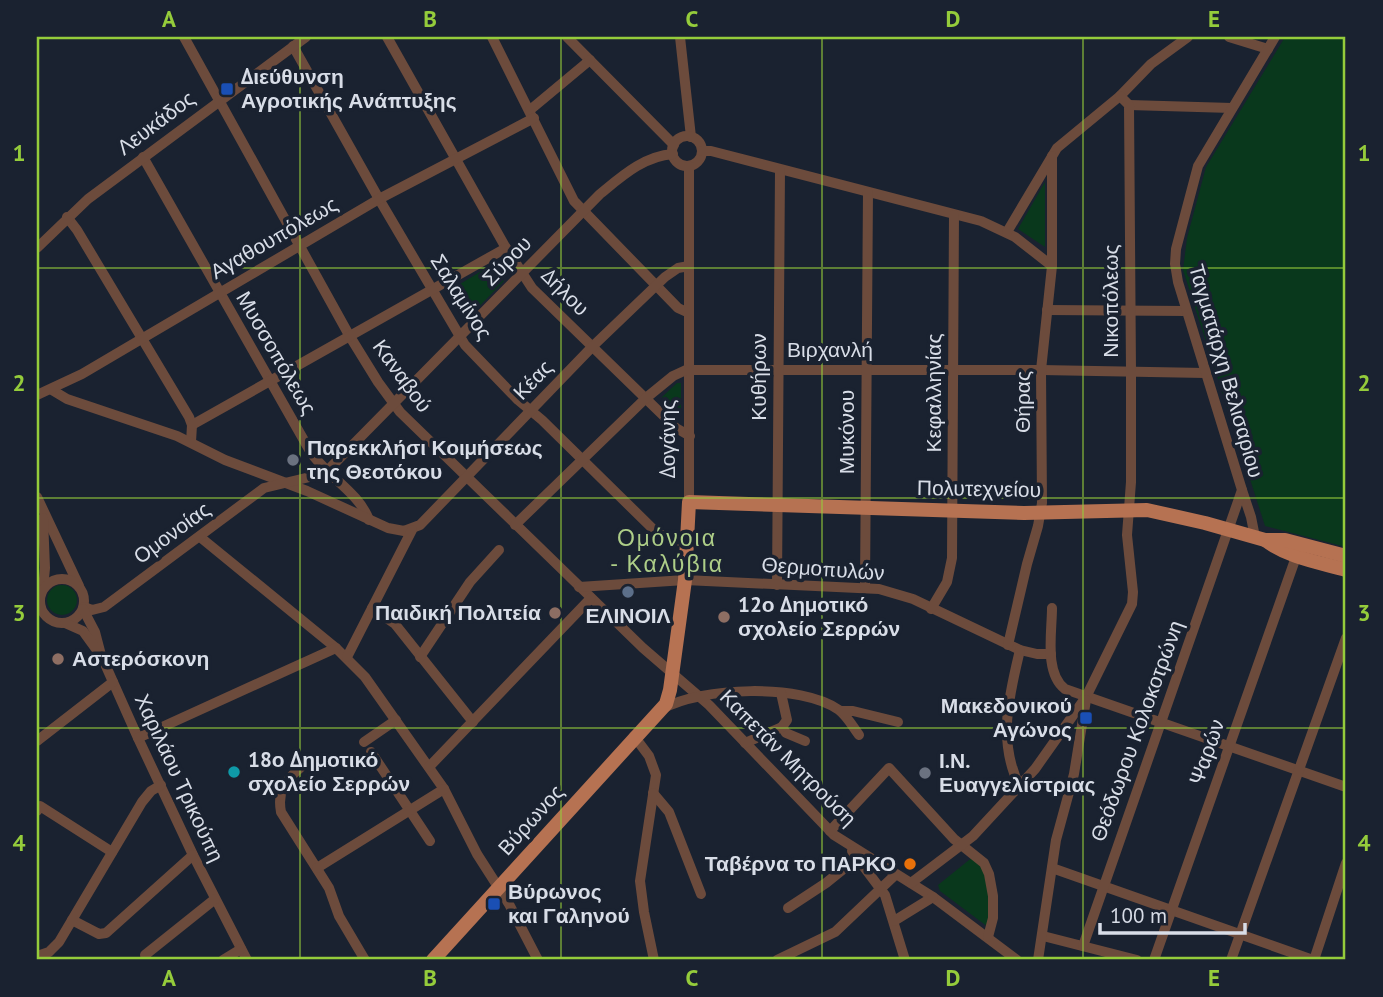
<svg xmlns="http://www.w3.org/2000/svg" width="1383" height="997" font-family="'PT Sans',sans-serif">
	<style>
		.green { fill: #09381c }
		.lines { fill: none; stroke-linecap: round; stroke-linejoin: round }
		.minor { stroke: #6c4b3c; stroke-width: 10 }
		.major { stroke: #b67252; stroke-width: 14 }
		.grid { fill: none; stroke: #95cc3b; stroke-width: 2; stroke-opacity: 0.55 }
		.transit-dot { fill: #1a4fb4; stroke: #1a2230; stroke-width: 2.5 }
		.worship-dot { fill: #6b7280; stroke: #1a2230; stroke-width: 2.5 }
		.service-dot { fill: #5c6f8a; stroke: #1a2230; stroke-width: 2.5 }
		.education-dot { fill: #8d6e63; stroke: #1a2230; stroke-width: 2.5 }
		.culture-dot { fill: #0f9aa8; stroke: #1a2230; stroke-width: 2.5 }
		.food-dot { fill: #e8710a; stroke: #1a2230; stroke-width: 2.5 }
		.labels { text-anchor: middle; stroke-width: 7; stroke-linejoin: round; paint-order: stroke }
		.poi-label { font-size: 21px; font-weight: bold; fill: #d8dde7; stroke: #1a2230; text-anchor: start }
		.street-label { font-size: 21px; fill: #d8dde7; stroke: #1a2230 }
		.neighbourhood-label { font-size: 23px; letter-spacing: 2px; fill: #aece88; stroke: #1a2230 }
		.neatline { fill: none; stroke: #95cc3b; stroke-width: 2.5 }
		.grid-label { font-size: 23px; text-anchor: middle; font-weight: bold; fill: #95cc3b }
	</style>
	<rect width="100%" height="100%" fill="#1a2230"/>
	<g class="green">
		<polygon points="1285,37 1346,37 1346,547 1265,526 1183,270 1187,238 1206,167"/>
		<polygon points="1045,182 1045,247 1018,229"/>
		<polygon points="488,267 504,281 465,321 447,292"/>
		<polygon points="677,383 681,383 681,416 662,397"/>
		<circle cx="62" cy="600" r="15"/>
		<path d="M974,856C992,877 988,900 988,927L940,891L938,885Z"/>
	</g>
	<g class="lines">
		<g class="minor">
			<polyline points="184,37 349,335 378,382 400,412 643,648 709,705 834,835 933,897 1017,960"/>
			<polyline points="387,37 506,248 532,288 676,428 690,436"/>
			<polyline points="492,37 574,201 678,308 689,313"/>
			<polyline points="567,37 674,145"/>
			<polyline points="680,37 691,137"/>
			<polyline points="1229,37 1268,49"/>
			<polyline points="293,46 379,199 465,345 518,400 542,420 655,531 669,539 688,542"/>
			<polyline points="1129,105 1232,108"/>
			<polyline points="530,110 590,60"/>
			<circle cx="687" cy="151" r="15"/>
			<polyline points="702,151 711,151 981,221 1015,237 1052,266"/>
			<path d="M143,157L310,451C326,476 359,492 369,520"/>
			<polyline points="67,217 77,230 189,417 192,425 191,442"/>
			<polyline points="1007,232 1057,148 1120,96 1151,64 1188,37"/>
			<polyline points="37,248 88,199 306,37"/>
			<polyline points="1047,310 1186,311"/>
			<polyline points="52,390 67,399 177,436 225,460 307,491 388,528 404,531 420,525 593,346 665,277 678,268 689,266"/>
			<polyline points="37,395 82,374 379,199 534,118"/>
			<polyline points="192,425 506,248"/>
			<polyline points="1242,490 1251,517 1255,537"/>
			<polyline points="37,497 79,586"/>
			<polyline points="689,502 689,166"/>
			<polyline points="43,518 45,568 43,589"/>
			<polyline points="515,525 646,398 673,376 686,370 1041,370 1205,373"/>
			<polyline points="200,537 336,648 365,677 444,789 477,854 509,904 538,960"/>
			<circle cx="62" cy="601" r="22"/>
			<polyline points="777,585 780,170"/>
			<polyline points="579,587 685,580 879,589 913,599 1020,650 1037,654 1051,654"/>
			<polyline points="865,587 868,192"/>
			<path d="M84,607L92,610L104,607L264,488L314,476L330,468L600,194C622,176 644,156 673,154"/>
			<polyline points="372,608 395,624 473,722"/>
			<path d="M1052,608C1052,632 1044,673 1065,689L1346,787"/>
			<polyline points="83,609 95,632 101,655 138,738 193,855 247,960"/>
			<polyline points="931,609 947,582 952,558 954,215"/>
			<polyline points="65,623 83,631 99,653"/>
			<polyline points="1008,645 1027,564 1038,526 1042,503 1041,370 1052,266 1052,156"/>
			<polyline points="347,657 412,530"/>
			<polyline points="420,657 470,582 499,550"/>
			<path d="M662,709C701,687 801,683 839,710C847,716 853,727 859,735"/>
			<polyline points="841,711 853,711 898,722"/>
			<polyline points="782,727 786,733 805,741"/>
			<polyline points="634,736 649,756 656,775 640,881 644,912 654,960"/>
			<polyline points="138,738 336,648"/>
			<polyline points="37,741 113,682"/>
			<polyline points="364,742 396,720"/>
			<polyline points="745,743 782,727 787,720 781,693"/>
			<polyline points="371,752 430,841"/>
			<polyline points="429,767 591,598"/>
			<path d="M300,768C285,781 277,791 281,812L329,888L339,916L365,960"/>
			<path d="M1020,787C997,742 1009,696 1020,650"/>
			<polyline points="653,793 669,812 701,894"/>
			<polyline points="37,811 40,806 112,852"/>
			<polyline points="830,831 889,768 954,839 984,863 989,874 993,896 993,918 988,937"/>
			<polyline points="852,851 885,895 905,960"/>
			<polyline points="317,868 444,789"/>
			<polyline points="1052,868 1313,960"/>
			<polyline points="911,883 973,836 1035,769 1086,697 1132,604 1133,592 1127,535 1131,482 1131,371 1129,105 1120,96"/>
			<polyline points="788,908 826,883 857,858"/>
			<polyline points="72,920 99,934 106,933 193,855"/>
			<polyline points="894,921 933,897"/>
			<polyline points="1043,936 1137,960"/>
			<polyline points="1083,946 1242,490 1178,282 1175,264 1176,249 1198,166 1275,37"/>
			<polyline points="145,955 215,899"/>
			<polyline points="37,956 49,952 59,942 142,802 151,791 161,785"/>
			<polyline points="223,960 241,949"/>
			<polyline points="777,960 835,932 895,875"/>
			<polyline points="1038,960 1056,840 1074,774 1086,700"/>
			<polyline points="1154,960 1296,557"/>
			<polyline points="1231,960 1346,638"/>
			<polyline points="1314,960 1346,863"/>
		</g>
		<g class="major">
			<path d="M1265,540C1289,558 1318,562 1346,570"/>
			<polyline points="433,960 666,704 670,690 685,580 689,502 1024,513 1147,510 1205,523 1265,540 1285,540 1346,556"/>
		</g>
	</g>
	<path class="grid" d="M300,37V960M561,37V960M822,37V960M1083,37V960M37,268H1346M37,498H1346M37,728H1346"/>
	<g class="transit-dot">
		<rect x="220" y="82" width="14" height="14" rx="3.5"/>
		<rect x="1079" y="711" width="14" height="14" rx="3.5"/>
		<rect x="487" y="897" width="14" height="14" rx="3.5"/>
	</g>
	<g class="worship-dot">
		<circle cx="293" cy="460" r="7"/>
		<circle cx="925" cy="773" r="7"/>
	</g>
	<circle class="service-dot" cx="628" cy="592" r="7"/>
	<g class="education-dot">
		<circle cx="555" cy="613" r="7"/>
		<circle cx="724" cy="617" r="7"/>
		<circle cx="58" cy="659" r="7"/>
	</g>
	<circle class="culture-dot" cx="234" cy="772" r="7"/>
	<circle class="food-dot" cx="910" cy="864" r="7"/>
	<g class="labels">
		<g class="poi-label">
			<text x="241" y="84">Διεύθυνση<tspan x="241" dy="24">Αγροτικής Ανάπτυξης</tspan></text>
			<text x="307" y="455">Παρεκκλήσι Κοιμήσεως<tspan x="307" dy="24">της Θεοτόκου</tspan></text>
			<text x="738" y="612">12ο Δημοτικό<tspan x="738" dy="24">σχολείο Σερρών</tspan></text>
			<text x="541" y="620" text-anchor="end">Παιδική Πολιτεία</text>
			<text x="628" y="623" text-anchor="middle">ΕΛΙΝΟΙΛ</text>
			<text x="72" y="666">Αστερόσκονη</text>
			<text x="1072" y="713" text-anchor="end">Μακεδονικού<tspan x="1072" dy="24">Αγώνος</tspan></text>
			<text x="248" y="767">18ο Δημοτικό<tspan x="248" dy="24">σχολείο Σερρών</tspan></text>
			<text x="939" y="768">Ι.Ν.<tspan x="939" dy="24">Ευαγγελίστριας</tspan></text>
			<text x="896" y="871" text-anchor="end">Ταβέρνα το ΠΑΡΚΟ</text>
			<text x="508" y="899">Βύρωνος<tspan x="508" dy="24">και Γαληνού</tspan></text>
		</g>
		<g class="street-label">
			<text transform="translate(156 123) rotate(-37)" y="7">Λευκάδος</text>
			<text transform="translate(274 238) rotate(-30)" y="7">Αγαθουπόλεως</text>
			<text transform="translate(507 261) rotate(-46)" y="7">Σύρου</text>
			<text transform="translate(565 292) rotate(45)" y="7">Δήλου</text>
			<text transform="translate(461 297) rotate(58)" y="7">Σαλαμίνος</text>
			<text transform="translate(1111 301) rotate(-90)" y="7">Νικοπόλεως</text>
			<text x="830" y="357">Βιρχανλή</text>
			<text transform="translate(276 353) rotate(60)" y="7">Μυσσοπόλεως</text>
			<text transform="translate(1226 371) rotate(74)" y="7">Ταγματάρχη Βελισαρίου</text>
			<text transform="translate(402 376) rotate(54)" y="7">Καναβού</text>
			<text transform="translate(759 377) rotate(-90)" y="7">Κυθήρων</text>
			<text transform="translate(533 380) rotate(-46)" y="7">Κέας</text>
			<text transform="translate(934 393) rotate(-90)" y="7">Κεφαλληνίας</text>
			<text transform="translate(1023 402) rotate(-90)" y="7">Θήρας</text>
			<text transform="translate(847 432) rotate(-90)" y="7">Μυκόνου</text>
			<text transform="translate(668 439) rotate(-90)" y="7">Δογάνης</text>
			<text transform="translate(979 489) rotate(1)" y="7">Πολυτεχνείου</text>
			<text transform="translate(172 533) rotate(-36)" y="7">Ομονοίας</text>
			<text transform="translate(823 569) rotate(4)" y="7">Θερμοπυλών</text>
			<text transform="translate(1137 731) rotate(-70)" y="7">Θεόδωρου Κολοκοτρώνη</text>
			<text transform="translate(1207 752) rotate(-71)" y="7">Ψαρών</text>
			<text transform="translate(788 758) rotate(45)" y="7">Καπετάν Μητρούση</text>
			<text transform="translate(179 778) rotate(65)" y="7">Χαριλάου Τρικούπη</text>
			<text transform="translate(531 820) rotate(-48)" y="7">Βύρωνος</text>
		</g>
		<g class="neighbourhood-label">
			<text x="667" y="546">Ομόνοια<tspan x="667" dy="26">- Καλύβια</tspan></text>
		</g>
	</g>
	<rect width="1383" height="997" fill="none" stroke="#1a2230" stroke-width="77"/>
	<path d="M1100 923v10h145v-10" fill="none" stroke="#d8dde7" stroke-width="3.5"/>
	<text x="1110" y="923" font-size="21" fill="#d8dde7" stroke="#1a2230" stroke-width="5" paint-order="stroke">100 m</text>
	<rect x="38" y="38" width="1306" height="920" class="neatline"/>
	<g class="grid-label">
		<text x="169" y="27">A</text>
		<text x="430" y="27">B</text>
		<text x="692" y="27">C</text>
		<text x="953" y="27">D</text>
		<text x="1214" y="27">E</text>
		<text x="19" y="161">1</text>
		<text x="1364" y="161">1</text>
		<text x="19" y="391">2</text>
		<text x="1364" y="391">2</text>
		<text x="19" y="621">3</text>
		<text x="1364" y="621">3</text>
		<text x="19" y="851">4</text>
		<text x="1364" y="851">4</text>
		<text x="169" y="986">A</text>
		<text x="430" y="986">B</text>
		<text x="692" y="986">C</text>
		<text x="953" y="986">D</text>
		<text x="1214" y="986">E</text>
	</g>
</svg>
